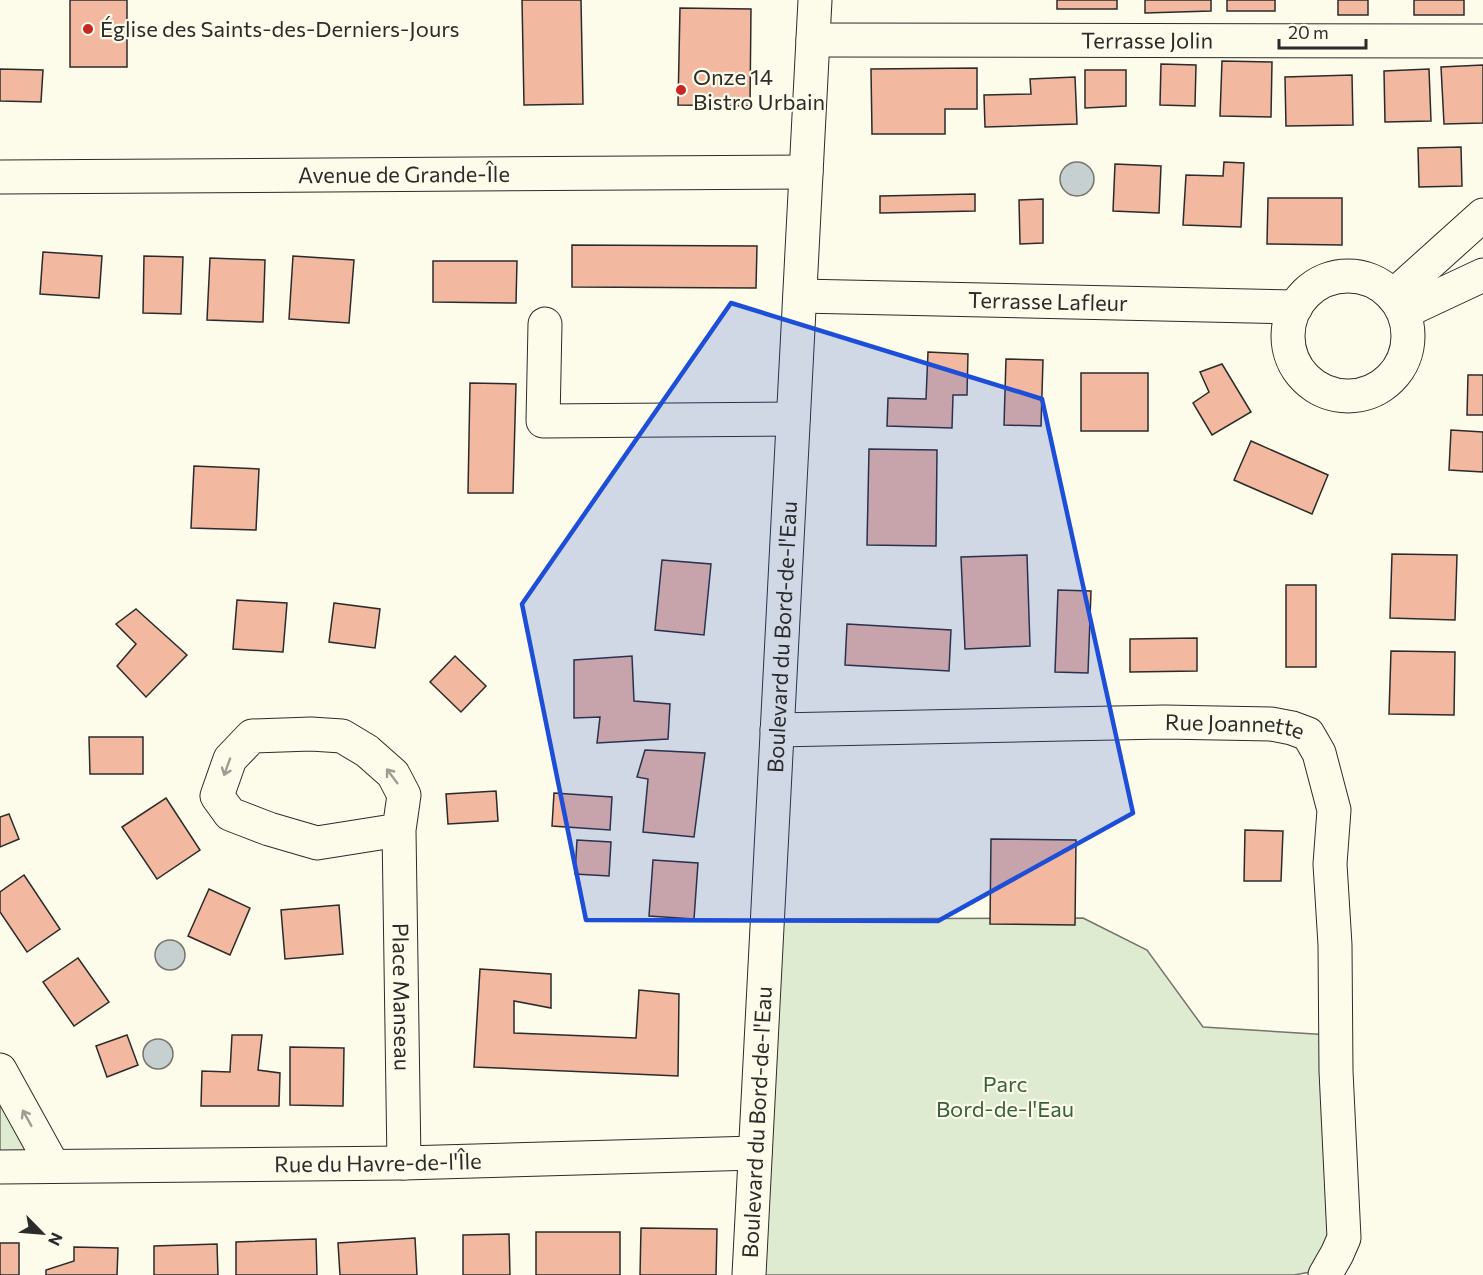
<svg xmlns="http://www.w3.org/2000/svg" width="1483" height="1275" font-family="Commissioner,sans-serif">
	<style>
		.green { fill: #deebd1; stroke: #74746e; stroke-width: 1.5 }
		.water { fill: #c7d0d0; stroke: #74746e; stroke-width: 1.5 }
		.building { fill: #f2b8a0; stroke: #2b2b2b; stroke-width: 1.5 }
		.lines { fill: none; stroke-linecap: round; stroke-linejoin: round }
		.minor-casing { stroke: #2b2b2b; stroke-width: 35 }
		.minor { stroke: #fdfbea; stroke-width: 33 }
		.oneway { stroke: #9e9d94 }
		.marked { fill: #1d4ed8; fill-opacity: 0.2; stroke: #1d4ed8; stroke-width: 4.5; stroke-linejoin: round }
		.poi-dot { fill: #c62828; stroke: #fdfbea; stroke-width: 2 }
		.labels { text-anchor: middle; stroke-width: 4.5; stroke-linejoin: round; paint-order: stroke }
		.poi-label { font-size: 22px; fill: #2b2b2b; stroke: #fdfbea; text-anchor: start }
		.street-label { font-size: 22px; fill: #2b2b2b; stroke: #fdfbea }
		.park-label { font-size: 22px; fill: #34623c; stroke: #fdfbea }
	</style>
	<rect width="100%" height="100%" fill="#fdfbea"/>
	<g class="green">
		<polygon points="1083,918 1147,950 1203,1027 1347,1036 1345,1205 1310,1272 1294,1275 754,1275 757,919"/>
		<polygon points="0,1102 27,1152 0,1152"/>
	</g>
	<g class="water">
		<circle cx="1077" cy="179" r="17"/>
		<circle cx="170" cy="955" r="15"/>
		<circle cx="158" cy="1054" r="15"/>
	</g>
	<g class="building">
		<rect x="70" y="0" width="57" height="67"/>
		<polygon points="522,0 581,0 583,104 524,105"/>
		<rect x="1057" y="0" width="60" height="9"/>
		<polygon points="1145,0 1211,0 1211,11 1145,13"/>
		<rect x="1227" y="0" width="48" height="11"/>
		<rect x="1338" y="0" width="30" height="15"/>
		<rect x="1414" y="0" width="50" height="15"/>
		<polygon points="680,8 751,9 750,106 678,105"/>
		<polygon points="1222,61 1272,62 1271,117 1220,116"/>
		<polygon points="1161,64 1196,65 1195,106 1160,105"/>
		<polygon points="1483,65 1483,123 1444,124 1441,67"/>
		<polygon points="977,68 977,109 945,109 945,134 872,134 871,69"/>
		<polygon points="0,69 43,70 41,102 0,101"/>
		<polygon points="1429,69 1431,121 1385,122 1384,71"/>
		<polygon points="1085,70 1126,70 1126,106 1085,108"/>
		<polygon points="1352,75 1353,125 1286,126 1285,77"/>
		<polygon points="1075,77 1077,124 985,127 984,95 1031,94 1030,79"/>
		<polygon points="1461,147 1462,186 1419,187 1418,148"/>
		<polygon points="1224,162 1244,163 1241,227 1183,225 1186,175 1223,176"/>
		<polygon points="1115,164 1161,166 1159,213 1113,211"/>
		<polygon points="975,194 975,211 880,213 880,196"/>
		<polygon points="1268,198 1342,198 1342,245 1267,244"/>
		<polygon points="1043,199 1043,243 1020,244 1019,200"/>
		<polygon points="572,245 757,246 756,288 572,287"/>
		<polygon points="43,252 102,256 99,298 40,294"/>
		<polygon points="144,256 183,257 181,314 143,313"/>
		<polygon points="293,256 354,260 349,323 289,319"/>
		<polygon points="210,258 265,260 263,322 207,320"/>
		<polygon points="433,261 517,261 516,303 433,302"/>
		<polygon points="928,352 968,354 967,395 953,395 952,428 887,426 888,398 926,399"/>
		<polygon points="1006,359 1043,360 1041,426 1004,425"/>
		<polygon points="1222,364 1251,412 1212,435 1193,403 1209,392 1200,372"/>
		<rect x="1081" y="373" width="67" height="58"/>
		<polygon points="1468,375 1483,375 1483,415 1467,415"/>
		<polygon points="470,383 516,384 513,493 468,493"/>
		<polygon points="1451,430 1483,432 1483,472 1449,470"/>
		<polygon points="1251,441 1328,475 1312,514 1234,480"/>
		<polygon points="869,449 937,450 936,546 867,545"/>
		<polygon points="194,466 259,469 256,530 191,528"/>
		<polygon points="1392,554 1457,555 1455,620 1390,618"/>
		<polygon points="1027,555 1030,646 965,649 961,557"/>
		<polygon points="662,560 711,564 704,635 655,630"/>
		<rect x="1286" y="585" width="30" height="82"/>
		<polygon points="1058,590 1091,591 1088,673 1055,672"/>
		<polygon points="237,600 287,603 283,652 233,649"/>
		<polygon points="334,603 380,609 375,648 329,642"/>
		<polygon points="136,609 187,655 146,697 117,666 136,644 116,624"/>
		<polygon points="847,624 951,630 949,671 845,665"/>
		<polygon points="1197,638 1197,671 1130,672 1130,639"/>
		<polygon points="1391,651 1455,652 1454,715 1389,714"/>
		<polygon points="455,656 486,686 461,712 430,682"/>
		<polygon points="632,656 634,701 670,704 668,739 597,743 600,717 574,718 574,660"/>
		<polygon points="89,737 143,737 143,774 90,774"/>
		<polygon points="645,750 705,753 694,837 643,832 648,779 637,777"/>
		<polygon points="496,791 498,821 448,824 446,794"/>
		<polygon points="554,793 612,797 610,830 552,826"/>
		<polygon points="166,798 200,850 157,879 122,827"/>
		<polygon points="9,814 19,839 0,847 0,817"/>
		<polygon points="1245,830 1283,831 1281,881 1244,881"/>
		<polygon points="991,839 1076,840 1075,925 990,924"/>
		<polygon points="577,840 611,842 609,876 575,874"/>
		<polygon points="653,860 698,863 694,919 649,916"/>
		<polygon points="24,875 60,929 27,952 0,912 0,892"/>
		<polygon points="209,889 250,908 230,955 188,936"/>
		<polygon points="339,905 343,954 285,959 281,910"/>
		<polygon points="78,958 109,1002 74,1026 43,982"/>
		<polygon points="480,969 551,974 551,1008 514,1001 514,1033 636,1038 639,990 679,994 678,1076 474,1067"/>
		<polygon points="127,1035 138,1065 107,1077 96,1046"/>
		<polygon points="232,1035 262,1035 258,1070 280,1073 279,1106 201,1106 202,1071 230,1072"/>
		<polygon points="290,1047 344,1048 343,1106 290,1105"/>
		<polygon points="641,1228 717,1229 716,1275 640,1275"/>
		<rect x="536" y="1232" width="84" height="43"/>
		<polygon points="509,1234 510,1275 463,1275 463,1235"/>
		<polygon points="415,1238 417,1275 340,1275 338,1243"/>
		<polygon points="316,1239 317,1275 236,1275 236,1242"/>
		<rect x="0" y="1243" width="19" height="32"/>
		<polygon points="217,1244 218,1275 154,1275 154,1246"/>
		<polygon points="74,1247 118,1248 117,1275 46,1275 46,1270 74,1261"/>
	</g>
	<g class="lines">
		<defs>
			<g id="minor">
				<path id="s1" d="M813,40L1483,41"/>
				<path id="s2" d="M0,177L806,172"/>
				<circle cx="1348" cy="336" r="60"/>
				<path id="s3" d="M800,296L1296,307"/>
				<polyline points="1393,296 1483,215"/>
				<polyline points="1404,312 1483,275"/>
				<polyline points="545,324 543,421 793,419"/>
				<path id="s4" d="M777,730L1164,722L1271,724L1292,728L1308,734L1319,753L1334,810L1330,864L1335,945L1336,1071L1344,1238L1337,1254L1325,1275"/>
				<path id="s5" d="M399,830L317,843L269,829L230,814L217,796L230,759L252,736L311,734L342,736L367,751L393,774L404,795L399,830L404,1163"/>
				<polyline points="0,1070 53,1166"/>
				<path id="s6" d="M0,1167L404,1163L755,1153"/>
				<path id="s7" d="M749,1275L815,0"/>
			</g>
		</defs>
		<use href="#minor" class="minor-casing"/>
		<use href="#minor" class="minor"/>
	</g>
	<defs><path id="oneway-shaft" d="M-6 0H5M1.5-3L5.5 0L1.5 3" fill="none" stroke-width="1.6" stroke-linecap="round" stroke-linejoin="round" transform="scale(1.5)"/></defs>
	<g class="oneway">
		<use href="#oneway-shaft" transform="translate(227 767) rotate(110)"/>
		<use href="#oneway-shaft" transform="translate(392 776) rotate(-127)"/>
		<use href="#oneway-shaft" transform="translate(27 1118) rotate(-119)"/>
	</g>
	<path class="marked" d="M731,303L1042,399L1133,813L938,921L586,920L522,604Z"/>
	<g class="poi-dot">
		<circle cx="88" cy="29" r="6"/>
		<circle cx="681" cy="90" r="6"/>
	</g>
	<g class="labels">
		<g class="poi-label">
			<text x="100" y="37">Église des Saints-des-Derniers-Jours</text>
			<text x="693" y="85">Onze 14<tspan x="693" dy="25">Bistro Urbain</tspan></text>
		</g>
		<g class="street-label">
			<text dy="8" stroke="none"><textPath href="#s1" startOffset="334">Terrasse Jolin</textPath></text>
			<text dy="8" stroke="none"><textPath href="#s2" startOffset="404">Avenue de Grande-Île</textPath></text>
			<text dy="8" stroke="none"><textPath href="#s3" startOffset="248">Terrasse Lafleur</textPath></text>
			<text dy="8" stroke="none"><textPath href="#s7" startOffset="639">Boulevard du Bord-de-l'Eau</textPath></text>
			<text dy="8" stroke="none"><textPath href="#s4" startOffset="458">Rue Joannette</textPath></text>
			<text dy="8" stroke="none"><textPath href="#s5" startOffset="648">Place Manseau</textPath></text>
			<text dy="8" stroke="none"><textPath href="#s7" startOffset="153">Boulevard du Bord-de-l'Eau</textPath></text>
			<text dy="8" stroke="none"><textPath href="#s6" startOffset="378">Rue du Havre-de-l'Île</textPath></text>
		</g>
		<g class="park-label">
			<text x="1005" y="1092">Parc<tspan x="1005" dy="25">Bord-de-l'Eau</tspan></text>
		</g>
	</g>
	<g transform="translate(42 1233) rotate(115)" stroke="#fdfbea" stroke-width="4.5" paint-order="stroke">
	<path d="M0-4.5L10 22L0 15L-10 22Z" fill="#2b2b2b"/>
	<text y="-9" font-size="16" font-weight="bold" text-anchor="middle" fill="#2b2b2b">N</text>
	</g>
	<path d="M1279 39v9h87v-9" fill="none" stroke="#2b2b2b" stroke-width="3"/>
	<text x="1288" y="39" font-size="18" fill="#2b2b2b" stroke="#fdfbea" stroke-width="4.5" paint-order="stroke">20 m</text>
</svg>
